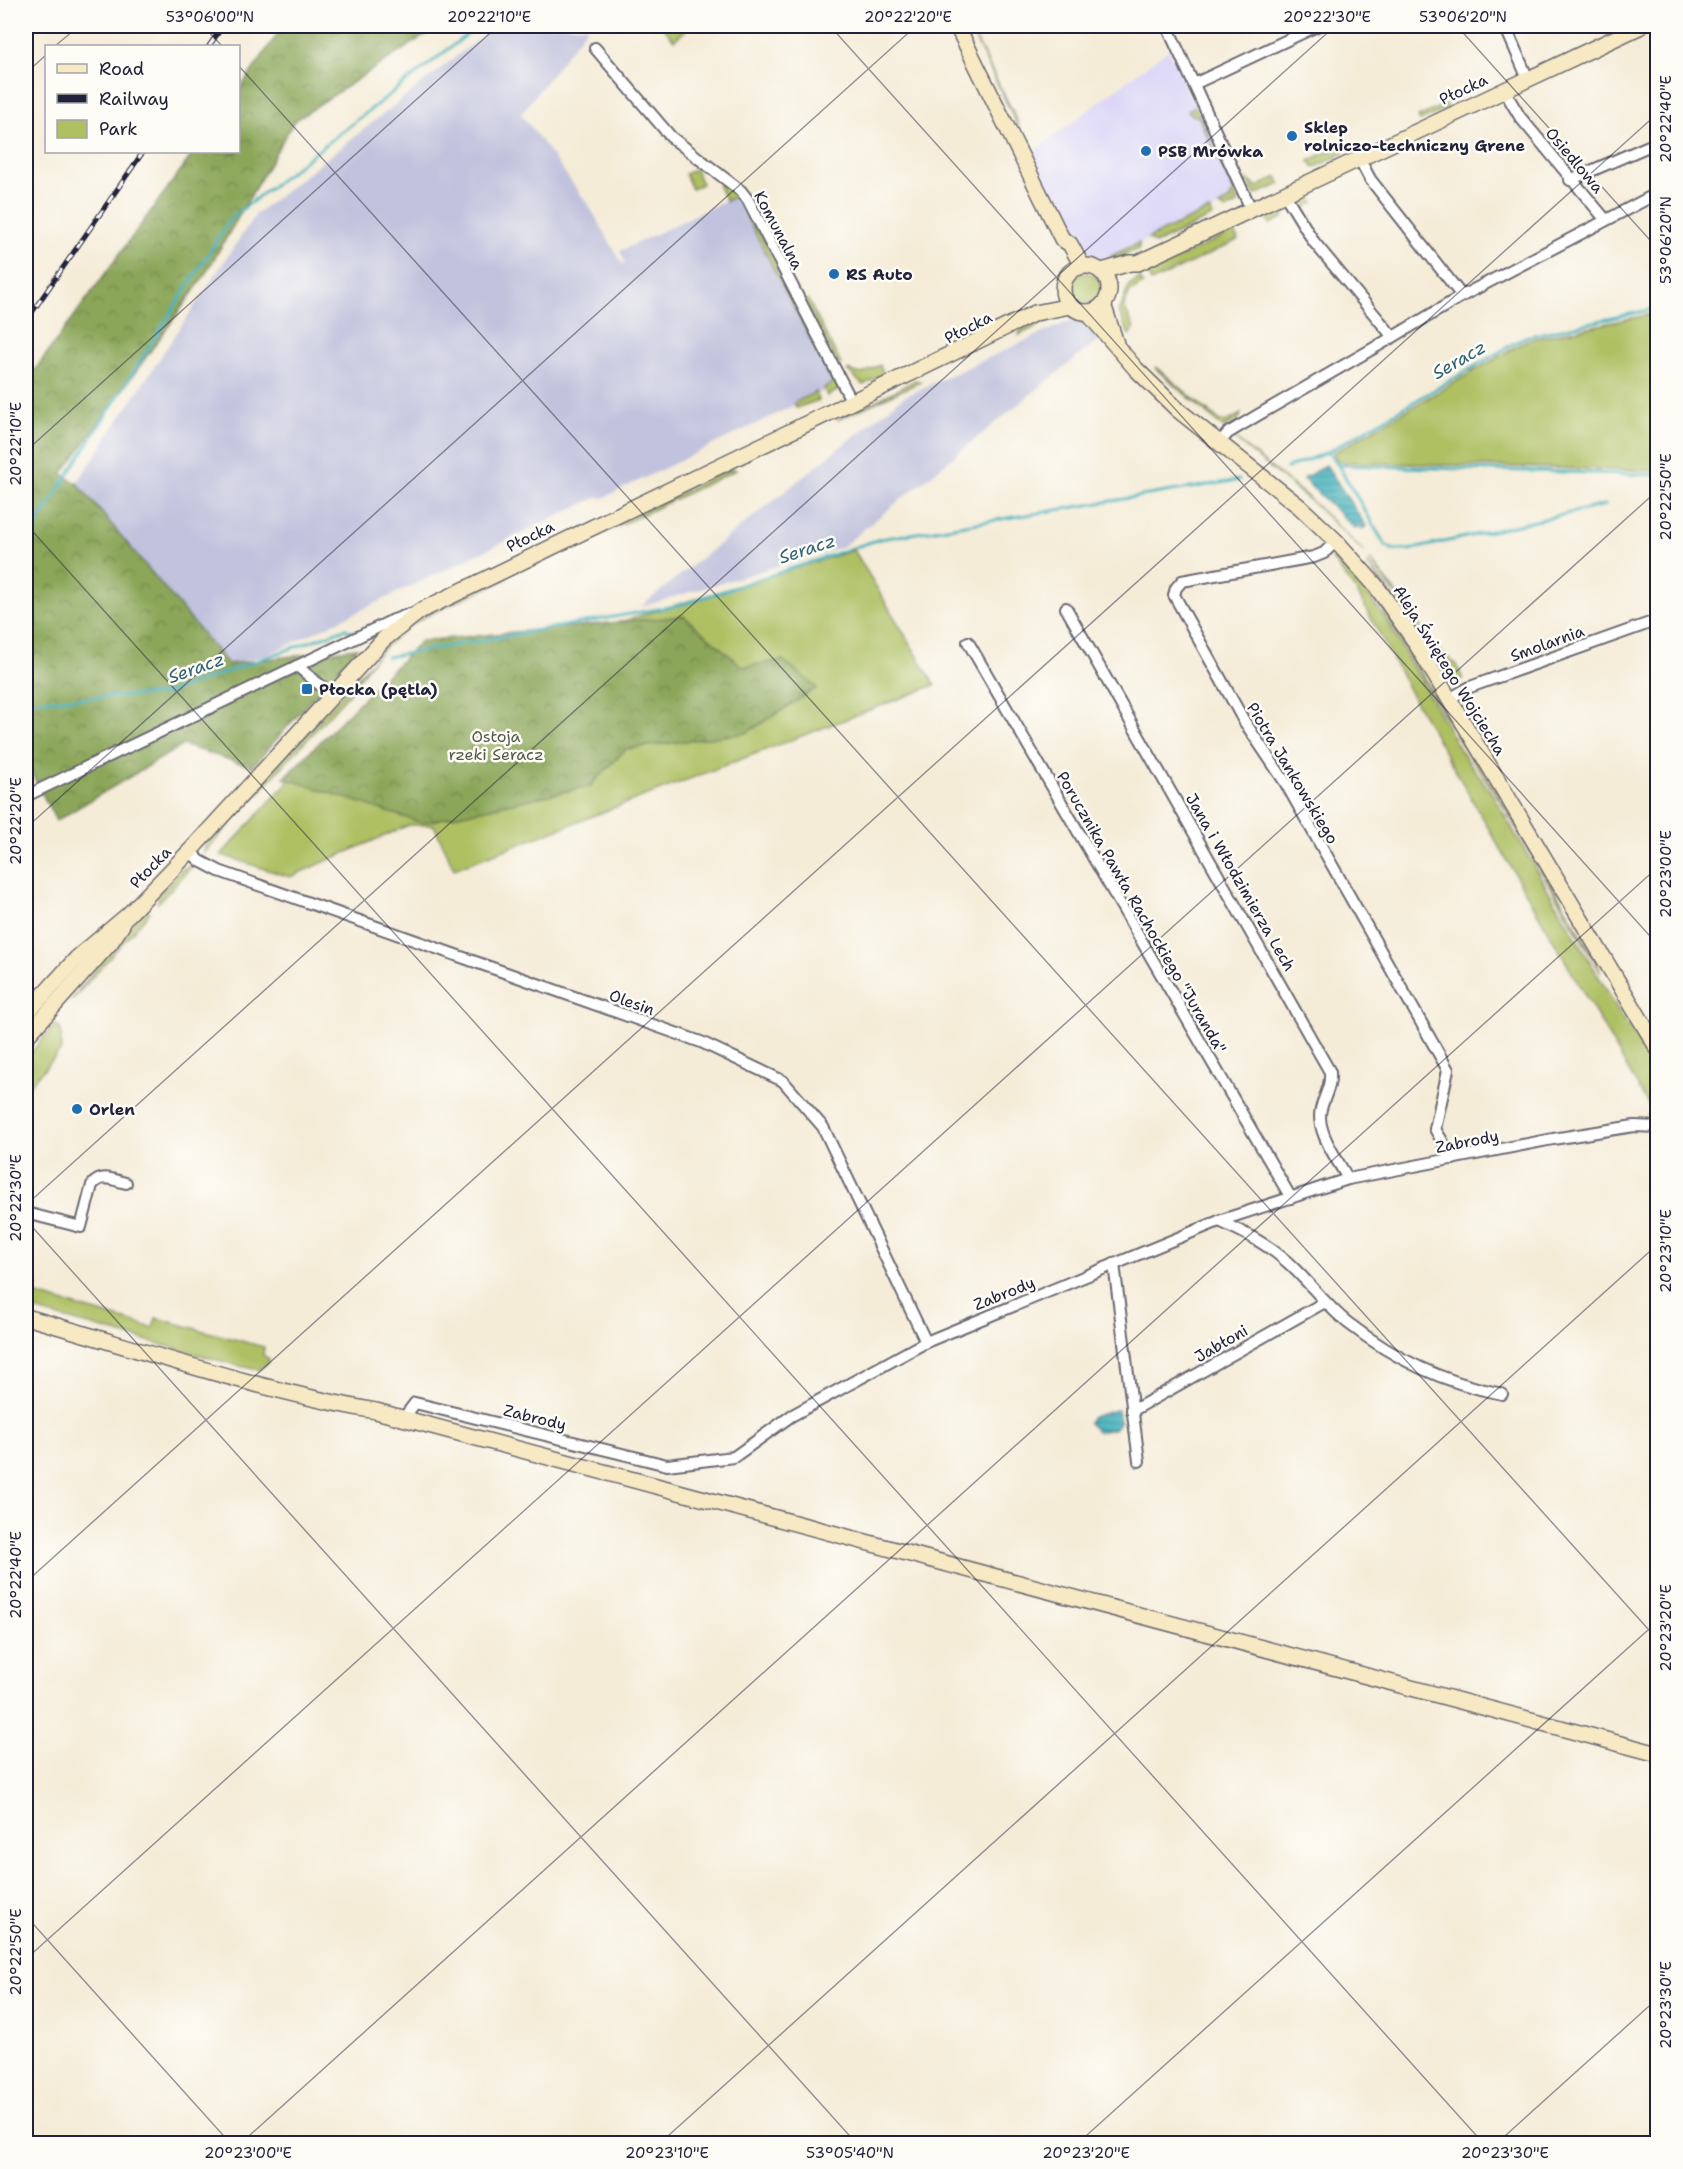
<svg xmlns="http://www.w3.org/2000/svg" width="1683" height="2169" font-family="'Shantell Sans',sans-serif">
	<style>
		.built { fill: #dbd6f7 }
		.industrial { fill: #c1c2dd }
		.green { fill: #afc063; stroke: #68714f; stroke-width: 1.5 }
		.forest { fill: url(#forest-crowns); stroke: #56644a; stroke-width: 1.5 }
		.water { fill: url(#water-rules); stroke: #32697c; stroke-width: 1.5 }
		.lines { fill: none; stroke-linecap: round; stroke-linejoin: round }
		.stream { stroke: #41b0bc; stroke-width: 3 }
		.street-casing { stroke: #6c6972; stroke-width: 14 }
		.secondary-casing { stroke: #6c6972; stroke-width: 18 }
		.street { stroke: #fff; stroke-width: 10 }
		.secondary { stroke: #f7e9c3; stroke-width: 15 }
		.rail-casing { stroke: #22223b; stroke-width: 5 }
		.rail { stroke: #fdfcf7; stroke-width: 3; stroke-dasharray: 9; stroke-linecap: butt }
		.ticks { fill: none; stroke: #22223b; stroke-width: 1.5; stroke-opacity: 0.45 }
		.poi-dot { fill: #1f6fb2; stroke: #fdfcf7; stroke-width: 2 }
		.labels { text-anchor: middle; stroke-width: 5; stroke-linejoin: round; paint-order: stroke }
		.street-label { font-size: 16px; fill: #22223b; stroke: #fdfcf7 }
		.poi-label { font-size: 16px; font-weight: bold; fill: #22223b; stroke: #fdfcf7; text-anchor: start }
		.park-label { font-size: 16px; fill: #535949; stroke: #fdfcf7 }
		.water-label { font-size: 18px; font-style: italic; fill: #306275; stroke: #fdfcf7 }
		.neatline { fill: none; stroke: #22223b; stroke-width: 2 }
		.ticks-label { font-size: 15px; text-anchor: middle; fill: #22223b }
	</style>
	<defs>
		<pattern id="forest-crowns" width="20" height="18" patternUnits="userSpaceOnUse" patternTransform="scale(1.5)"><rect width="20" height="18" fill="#8ba659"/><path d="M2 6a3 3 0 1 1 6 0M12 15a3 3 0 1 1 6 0" fill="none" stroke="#71874b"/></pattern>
		<pattern id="water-rules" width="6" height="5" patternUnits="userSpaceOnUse" patternTransform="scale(1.5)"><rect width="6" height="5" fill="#41b0bc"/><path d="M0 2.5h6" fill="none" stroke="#368f9a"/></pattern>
	</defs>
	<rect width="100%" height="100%" fill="#fdfcf7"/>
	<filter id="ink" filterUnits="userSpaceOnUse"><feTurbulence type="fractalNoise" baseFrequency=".0167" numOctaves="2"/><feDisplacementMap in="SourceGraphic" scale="12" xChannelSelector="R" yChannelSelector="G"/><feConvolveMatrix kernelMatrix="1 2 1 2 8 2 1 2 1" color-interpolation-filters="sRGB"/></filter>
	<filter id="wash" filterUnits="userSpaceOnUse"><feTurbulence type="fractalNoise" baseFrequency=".008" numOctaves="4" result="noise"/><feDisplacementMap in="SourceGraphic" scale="24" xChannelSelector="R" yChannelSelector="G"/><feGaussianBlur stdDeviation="1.35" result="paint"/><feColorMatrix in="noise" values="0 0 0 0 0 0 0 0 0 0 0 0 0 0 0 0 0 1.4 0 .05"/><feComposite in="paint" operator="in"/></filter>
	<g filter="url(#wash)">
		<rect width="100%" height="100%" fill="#f5ecd8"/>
		<polygon class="built" points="1169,49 1234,193 1230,202 1084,269 1028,156"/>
		<g class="industrial">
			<polygon points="495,26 585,26 587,28 521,114 588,204 623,265 625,262 620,251 735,196 834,386 601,499 600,496 265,656 228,664 77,483 255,215"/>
			<polygon points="1082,315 1102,337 842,547 640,607 903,397"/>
		</g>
		<g class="green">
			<polygon points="662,26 681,26 685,31 674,40"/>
			<polygon points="969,26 1016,118 1019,128"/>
			<polygon points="1446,104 1449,108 1420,121 1418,117"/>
			<polygon points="1195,106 1237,197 1237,204 1226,210 1219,206 1228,201 1234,192 1198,116 1194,116 1188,111"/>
			<polygon points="1342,144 1344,153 1314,168 1309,161"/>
			<polygon points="695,169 702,184 692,189 685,174"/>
			<polygon points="1277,177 1281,184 1255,195 1247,180 1258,187"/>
			<polygon points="723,184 743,200 841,389 827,396 824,388 833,383 736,196 726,201 718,185"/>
			<polygon points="1310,194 1314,203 1297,211 1292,203"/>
			<polygon points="1280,209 1284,217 1270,224 1266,216"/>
			<polygon points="1209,210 1213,216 1155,244 1148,238"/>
			<polygon points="1233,226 1233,228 1146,270 1146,268"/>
			<polygon points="1234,231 1238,240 1151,282 1147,273"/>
			<polygon points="1139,243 1139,249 1117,258 1110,256"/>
			<circle cx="1086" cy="288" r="15"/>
			<polygon points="1140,278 1143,284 1130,292 1124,307 1134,328 1129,335 1119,312 1129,285"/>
			<polygon points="808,300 841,364 837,364 804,301"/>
			<polygon points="1657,313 1657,471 1338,462 1333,453 1527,340"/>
			<polygon points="1052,314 1054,318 1019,335 1022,327"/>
			<polygon points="880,365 884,375 863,385 847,370 862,374"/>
			<polygon points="1156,367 1220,421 1228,421 1241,414 1239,419 1224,428 1155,368"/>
			<polygon points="915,380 920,382 837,420 852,408 864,407"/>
			<polygon points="816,392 819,400 796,408 794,403"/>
			<polygon points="1234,438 1305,495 1364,552 1314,504"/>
			<polygon points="731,468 736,470 541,563 541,560"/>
			<polygon points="854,550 935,685 454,869 434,825 409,825 290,877 221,855 381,680 407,656 581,634"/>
			<polygon points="1337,558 1360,584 1384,617 1461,751 1492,794 1620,1013 1657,1070 1657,1107 1655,1113 1647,1115 1652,1111 1415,701 1357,592 1332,559"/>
			<polygon points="1370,560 1405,603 1433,646 1457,665 1463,679 1459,680 1444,667 1410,614"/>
			<polygon points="1367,563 1406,614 1441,669 1460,686 1450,685"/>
			<path d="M505,574L507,579C477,593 445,606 416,622C388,637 367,667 350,692L204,853L205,845L387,645L413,622Z"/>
			<polygon points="1368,585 1392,621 1453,727 1443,714"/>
			<polygon points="1456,732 1492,783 1593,954 1601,972 1500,800 1455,734"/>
			<polygon points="193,865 158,903 158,895 182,869"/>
			<polygon points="147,911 150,912 71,1001 112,945 142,913"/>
			<polygon points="56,1024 61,1030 61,1050 26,1089 26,1058"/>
			<polygon points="26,1282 37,1285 34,1294 153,1328 156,1318 264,1347 263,1355 269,1359 269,1362 258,1370 240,1366 26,1308"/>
		</g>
		<g class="forest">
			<polygon points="283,26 439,26 294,121 203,278 62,474 77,483 228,664 357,648 252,767 183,745 56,821 26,762 26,382 194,152 238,152 239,90"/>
			<polygon points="26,246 38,258 26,277"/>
			<polygon points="684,616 743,667 783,660 817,688 746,733 626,749 590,786 422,823 284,778 421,641"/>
		</g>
		<g class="water">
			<polygon points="1326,465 1366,526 1362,529 1360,526 1355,528 1303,479"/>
			<polygon points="1115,1410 1118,1410 1120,1421 1114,1429 1097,1432 1088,1422 1092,1417"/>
		</g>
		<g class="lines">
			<g class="stream">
				<polyline points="1328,452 1338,465 1658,475"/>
				<polyline points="1338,465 1385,545 1394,550 1409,550 1605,505"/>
				<polyline points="1287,468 1328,452 1525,337 1658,308"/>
				<polyline points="26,541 231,218 478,26"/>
				<polyline points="387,657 681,605 880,539 1239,480"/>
				<polyline points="26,701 165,694 345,629 356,633"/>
			</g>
		</g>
	</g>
	<g filter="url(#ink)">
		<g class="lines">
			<defs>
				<g id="street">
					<polyline points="1167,26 1251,209"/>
					<polyline points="1505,26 1528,79"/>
					<polyline points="595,48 671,137 741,191 748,200 852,402"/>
					<polyline points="1194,84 1317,26"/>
					<polyline points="1504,90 1520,117 1605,219"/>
					<polyline points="1359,158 1370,179 1462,296"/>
					<polyline points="1570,180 1658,142"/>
					<polyline points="1393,337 1462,296 1658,193"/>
					<polyline points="1219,443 1228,433 1258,415 1393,337 1314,242 1284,193"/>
					<polyline points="1336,541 1324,553 1314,557 1182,581 1176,588 1174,595 1244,721 1285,782 1448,1070 1435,1129 1453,1159"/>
					<path d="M1066,608L1330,1072C1331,1087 1325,1094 1321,1109C1315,1131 1338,1160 1348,1179"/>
					<polyline points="968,642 1291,1198"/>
					<polyline points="297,666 332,695"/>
					<polyline points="1449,699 1470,687 1658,620"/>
					<polyline points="26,796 391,621 410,614"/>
					<polyline points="190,851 200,861 219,871 701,1042 783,1081 823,1127 926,1342"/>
					<path d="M26,1213L81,1227L92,1185C102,1173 113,1180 126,1183"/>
					<path d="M1219,1221C1243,1232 1266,1243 1286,1261C1308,1280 1325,1305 1348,1323C1396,1360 1442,1382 1502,1394"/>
					<polyline points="1114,1264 1139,1461"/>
					<polyline points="1132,1411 1325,1302"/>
					<polyline points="403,1419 415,1403 667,1465 734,1457 791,1416 926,1342 1219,1221 1348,1179 1553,1139 1634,1126 1658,1127"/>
				</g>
				<g id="secondary">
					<polyline points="957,26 1062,239 1070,244 1082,266"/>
					<circle cx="1086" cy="289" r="23"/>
					<polyline points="1102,271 1130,263 1138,263 1641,26"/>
					<polyline points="1103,304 1116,343"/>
					<polyline points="1087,312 1136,369 1178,410 1300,507 1336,541 1376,586 1414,640 1658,1049"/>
					<polyline points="26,1014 77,958 129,914 190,851 384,639 420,611 1035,313 1070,306"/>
					<polyline points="26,1037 110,943 122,925"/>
					<path d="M26,1317C142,1350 257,1390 376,1411L1658,1754"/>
				</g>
			</defs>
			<use href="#street" class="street-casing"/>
			<use href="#secondary" class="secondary-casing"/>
			<use href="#street" class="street"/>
			<use href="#secondary" class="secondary"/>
			<defs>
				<g id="rail">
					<polyline points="209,46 223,26"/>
					<polyline points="26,321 143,152"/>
				</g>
			</defs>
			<use href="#rail" class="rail-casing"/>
			<use href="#rail" class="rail"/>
		</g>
	</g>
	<path class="ticks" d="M203,26L222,46M830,26L1658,945M1457,26L1658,249M55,46L79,26M238,65L1658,1640M26,73L46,55M26,451L498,26M26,524L1484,2144M26,828L916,26M26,1205L1335,26M26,1220L857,2144M26,1582L1658,113M26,1916L231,2144M26,1959L1658,490M240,2144L1658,867M659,2144L1658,1244M1077,2144L1658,1621M1496,2144L1658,1998"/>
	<g class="poi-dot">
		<circle cx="1292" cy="136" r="6"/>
		<circle cx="1146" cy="151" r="6"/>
		<circle cx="834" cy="274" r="6"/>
		<rect x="301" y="683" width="12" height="12" rx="3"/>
		<circle cx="77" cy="1109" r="6"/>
	</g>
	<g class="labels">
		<g class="street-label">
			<text transform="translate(1463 89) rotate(-25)" y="6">Płocka</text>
			<text transform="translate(1575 160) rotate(50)" y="6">Osiedlowa</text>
			<text transform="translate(779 230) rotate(62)" y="6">Komunalna</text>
			<text transform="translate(968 327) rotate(-27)" y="6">Płocka</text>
			<text transform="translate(530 536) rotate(-26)" y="6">Płocka</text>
			<text transform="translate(1547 643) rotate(-20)" y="6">Smolarnia</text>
			<text transform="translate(1450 670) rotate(58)" y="6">Aleja Świętego Wojciecha</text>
			<text transform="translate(1293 773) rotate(59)" y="6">Piotra Jankowskiego</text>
			<text transform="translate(150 867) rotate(-46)" y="6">Płocka</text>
			<text transform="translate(1241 882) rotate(60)" y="6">Jana i Włodzimierza Lech</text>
			<text transform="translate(1142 912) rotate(60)" y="6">Porucznika Pawła Rachockiego "Juranda"</text>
			<text transform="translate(632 1002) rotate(20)" y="6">Olesin</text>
			<text transform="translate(1467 1141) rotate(-11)" y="6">Zabrody</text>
			<text transform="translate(1004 1293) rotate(-22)" y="6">Zabrody</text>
			<text transform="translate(1221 1343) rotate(-30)" y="6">Jabłoni</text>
			<text transform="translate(535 1417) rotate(14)" y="6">Zabrody</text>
		</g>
		<g class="poi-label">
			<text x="1304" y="133">Sklep<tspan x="1304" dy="18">rolniczo-techniczny Grene</tspan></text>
			<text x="1158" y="157">PSB Mrówka</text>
			<text x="846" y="280">RS Auto</text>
			<text x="319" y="695">Płocka (pętla)</text>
			<text x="89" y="1115">Orlen</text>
		</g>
		<g class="park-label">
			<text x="496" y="742">Ostoja<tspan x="496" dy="18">rzeki Seracz</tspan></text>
		</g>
		<g class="water-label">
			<text transform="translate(1459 360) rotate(-30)" y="6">Seracz</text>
			<text transform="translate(807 549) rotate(-18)" y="6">Seracz</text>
			<text transform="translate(196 668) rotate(-20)" y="6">Seracz</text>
		</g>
	</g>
	<rect width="1683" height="2169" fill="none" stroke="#fdfcf7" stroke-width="66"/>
	<rect x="45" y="45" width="195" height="108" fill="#fdfcf7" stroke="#a5a5ac" stroke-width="1.5"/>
	<rect x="57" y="64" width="30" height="9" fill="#f7e9c3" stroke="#a5a5ac" stroke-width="1.5"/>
	<text x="99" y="75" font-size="18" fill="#22223b">Road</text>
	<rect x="57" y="94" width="30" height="9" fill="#22223b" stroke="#a5a5ac" stroke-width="1.5"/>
	<text x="99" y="105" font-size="18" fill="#22223b">Railway</text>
	<rect x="57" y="120" width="30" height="18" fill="#afc063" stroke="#a5a5ac" stroke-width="1.5"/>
	<text x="99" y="135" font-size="18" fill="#22223b">Park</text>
	<rect x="33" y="33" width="1617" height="2103" class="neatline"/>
	<g class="ticks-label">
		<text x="210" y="22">53°06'00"N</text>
		<text x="489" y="22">20°22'10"E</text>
		<text x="908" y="22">20°22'20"E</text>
		<text x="1327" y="22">20°22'30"E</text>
		<text x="1463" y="22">53°06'20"N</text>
		<text transform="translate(1666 119) rotate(-90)" y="5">20°22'40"E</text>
		<text transform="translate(1666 240) rotate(-90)" y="5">53°06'20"N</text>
		<text transform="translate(16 444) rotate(-90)" y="5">20°22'10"E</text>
		<text transform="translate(1666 497) rotate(-90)" y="5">20°22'50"E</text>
		<text transform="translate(16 821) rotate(-90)" y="5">20°22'20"E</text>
		<text transform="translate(1666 874) rotate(-90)" y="5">20°23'00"E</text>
		<text transform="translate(16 1198) rotate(-90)" y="5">20°22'30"E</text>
		<text transform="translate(1666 1251) rotate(-90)" y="5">20°23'10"E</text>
		<text transform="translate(16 1575) rotate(-90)" y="5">20°22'40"E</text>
		<text transform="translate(1666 1628) rotate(-90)" y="5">20°23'20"E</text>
		<text transform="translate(16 1952) rotate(-90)" y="5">20°22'50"E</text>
		<text transform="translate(1666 2005) rotate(-90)" y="5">20°23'30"E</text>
		<text x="248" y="2158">20°23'00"E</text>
		<text x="667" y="2158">20°23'10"E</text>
		<text x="850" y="2158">53°05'40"N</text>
		<text x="1086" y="2158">20°23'20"E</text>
		<text x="1505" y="2158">20°23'30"E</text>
	</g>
</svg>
